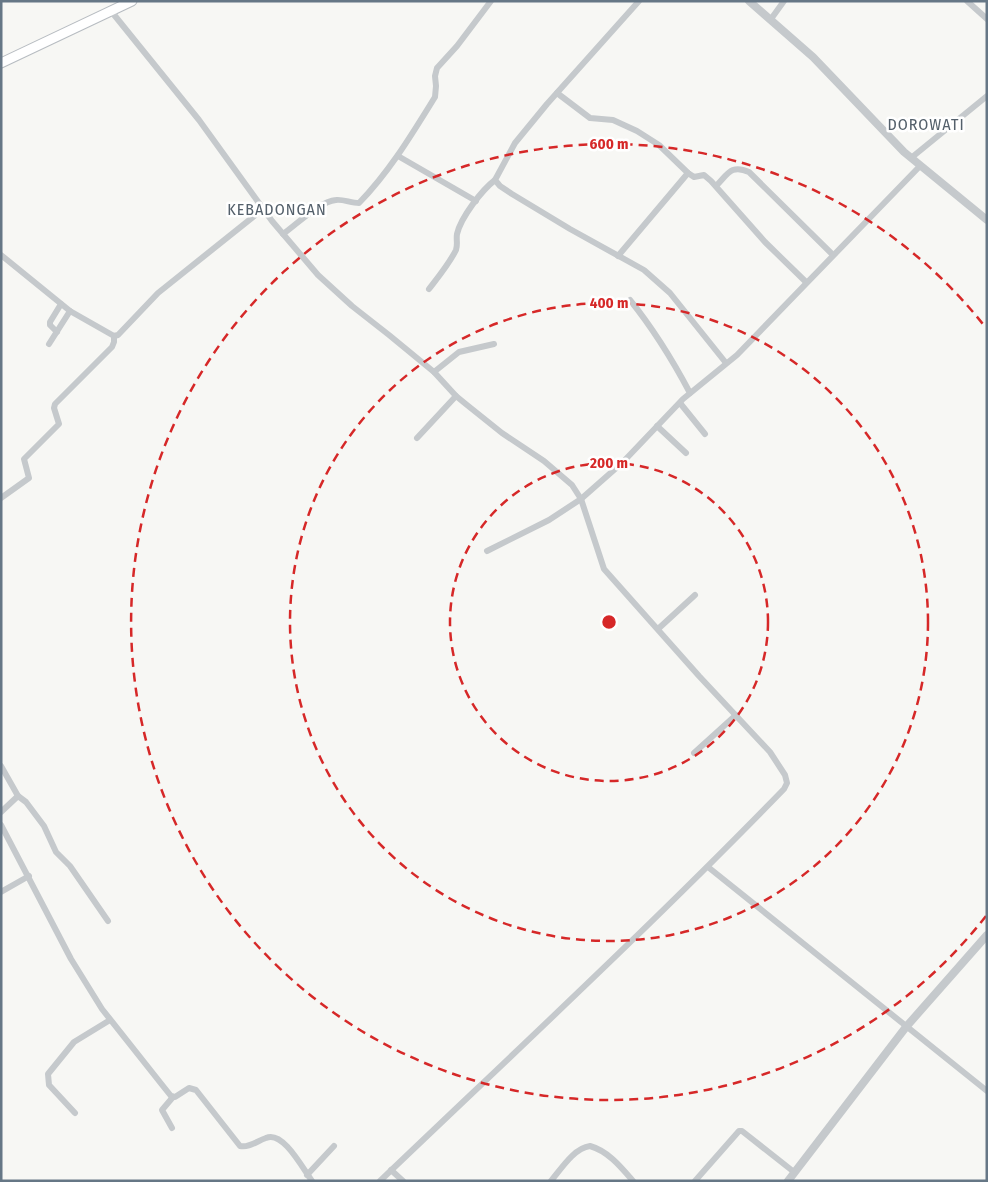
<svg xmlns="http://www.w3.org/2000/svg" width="988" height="1182" font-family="'Fira Sans Condensed',sans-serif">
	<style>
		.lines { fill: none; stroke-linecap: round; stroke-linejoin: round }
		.secondary-casing { stroke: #b7bcc1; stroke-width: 11 }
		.minor { stroke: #c5c9cc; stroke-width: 6 }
		.tertiary { stroke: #c5c9cc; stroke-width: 8 }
		.secondary { stroke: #fff; stroke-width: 9 }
		.ring { fill: none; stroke: #d62828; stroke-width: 2.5; stroke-dasharray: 9 6 }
		.labels { text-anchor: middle; stroke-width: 5; stroke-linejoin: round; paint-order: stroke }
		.quarter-label { font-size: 16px; letter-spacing: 1px; fill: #54606b; stroke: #fff }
		.centre { fill: #d62828; stroke: #fff; stroke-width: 2.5 }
		.ring-label { font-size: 15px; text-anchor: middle; font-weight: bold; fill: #d62828; stroke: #fff; stroke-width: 5; stroke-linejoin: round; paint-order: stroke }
	</style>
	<rect width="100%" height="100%" fill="#f7f7f4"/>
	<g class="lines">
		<defs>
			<polyline id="secondary" points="1,63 132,1"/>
		</defs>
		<use href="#secondary" class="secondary-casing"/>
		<g class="minor">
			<polyline points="639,1 547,104 515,143 495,180 500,186 512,194 570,229 644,270 670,293 726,363"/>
			<polyline points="967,1 987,19"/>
			<path d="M111,11L199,120L272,221L318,275L352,306L389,335L434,372L456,396L467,405L502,433L544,461L572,485L581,499L604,569L699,676L770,752L785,775L787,783L784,789C653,924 516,1051 380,1181"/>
			<polyline points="771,19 784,1"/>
			<polyline points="557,93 590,118 613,120 637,131 659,145 688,173 694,177 704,175 711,181 765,242 806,282"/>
			<polyline points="398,156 476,201"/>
			<polyline points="911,158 987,96"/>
			<path d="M716,186C728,174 731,164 749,172L833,255"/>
			<path d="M283,234C296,225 320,201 336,200C343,199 351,203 359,203C390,171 412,134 435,97L436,86L435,76L437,68L457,46L491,1"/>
			<polyline points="1,255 70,311 114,336 118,335 158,293 263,209"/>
			<polyline points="618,256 688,173"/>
			<path d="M429,289C439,276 449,264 456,250C458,244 456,240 457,234C461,217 482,190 495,180"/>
			<path d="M630,300C655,331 672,359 690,393"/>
			<polyline points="57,332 50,325 50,322 61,304"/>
			<polyline points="49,344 70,311"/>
			<polyline points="434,372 459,352 494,344"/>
			<polyline points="680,403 705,434"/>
			<polyline points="657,426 686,453"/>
			<polyline points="417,438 456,396"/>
			<polyline points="1,498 29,478 24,459 59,424 54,408 55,404 112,347 114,342 114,336"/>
			<polyline points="487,551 549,520 581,499 623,462 683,399 737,355 920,166"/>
			<polyline points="658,629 695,595"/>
			<polyline points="694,753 736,715"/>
			<polyline points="1,766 18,796 1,812"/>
			<polyline points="18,796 26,802 44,826 56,852 70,866 108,921"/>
			<path d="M1,825L71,959L102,1009L163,1086L171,1096L175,1097L189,1088L196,1090L240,1146C249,1148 257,1141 266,1138C283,1130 303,1169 312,1181"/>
			<polyline points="708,867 987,1091"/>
			<polyline points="1,892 29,876"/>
			<polyline points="75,1113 49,1085 48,1074 74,1042 110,1020"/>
			<polyline points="172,1128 162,1110 173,1097"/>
			<polyline points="391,1170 403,1181"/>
			<polyline points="307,1175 334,1146"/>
			<path d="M551,1181C561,1169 574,1148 590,1146C608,1151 621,1167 633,1181"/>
			<polyline points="695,1181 739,1131 742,1131 794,1172"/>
		</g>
		<g class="tertiary">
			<polyline points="749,1 813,57 904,152 987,220"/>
			<polyline points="788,1181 906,1027 987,935"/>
		</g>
		<use href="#secondary" class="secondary"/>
	</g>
	<g class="ring">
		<circle cx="609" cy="622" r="159"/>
		<circle cx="609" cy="622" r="319"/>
		<path d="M986 916A478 478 0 1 1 986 328"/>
	</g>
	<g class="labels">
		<g class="quarter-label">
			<text x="926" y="130">DOROWATI</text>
			<text x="277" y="215">KEBADONGAN</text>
		</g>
	</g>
	<circle cx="609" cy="622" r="8" class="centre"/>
	<g class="ring-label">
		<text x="609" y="149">600 m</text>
		<text x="609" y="308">400 m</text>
		<text x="609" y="468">200 m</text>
	</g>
	<rect width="988" height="1182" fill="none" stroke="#667786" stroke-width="5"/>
</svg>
